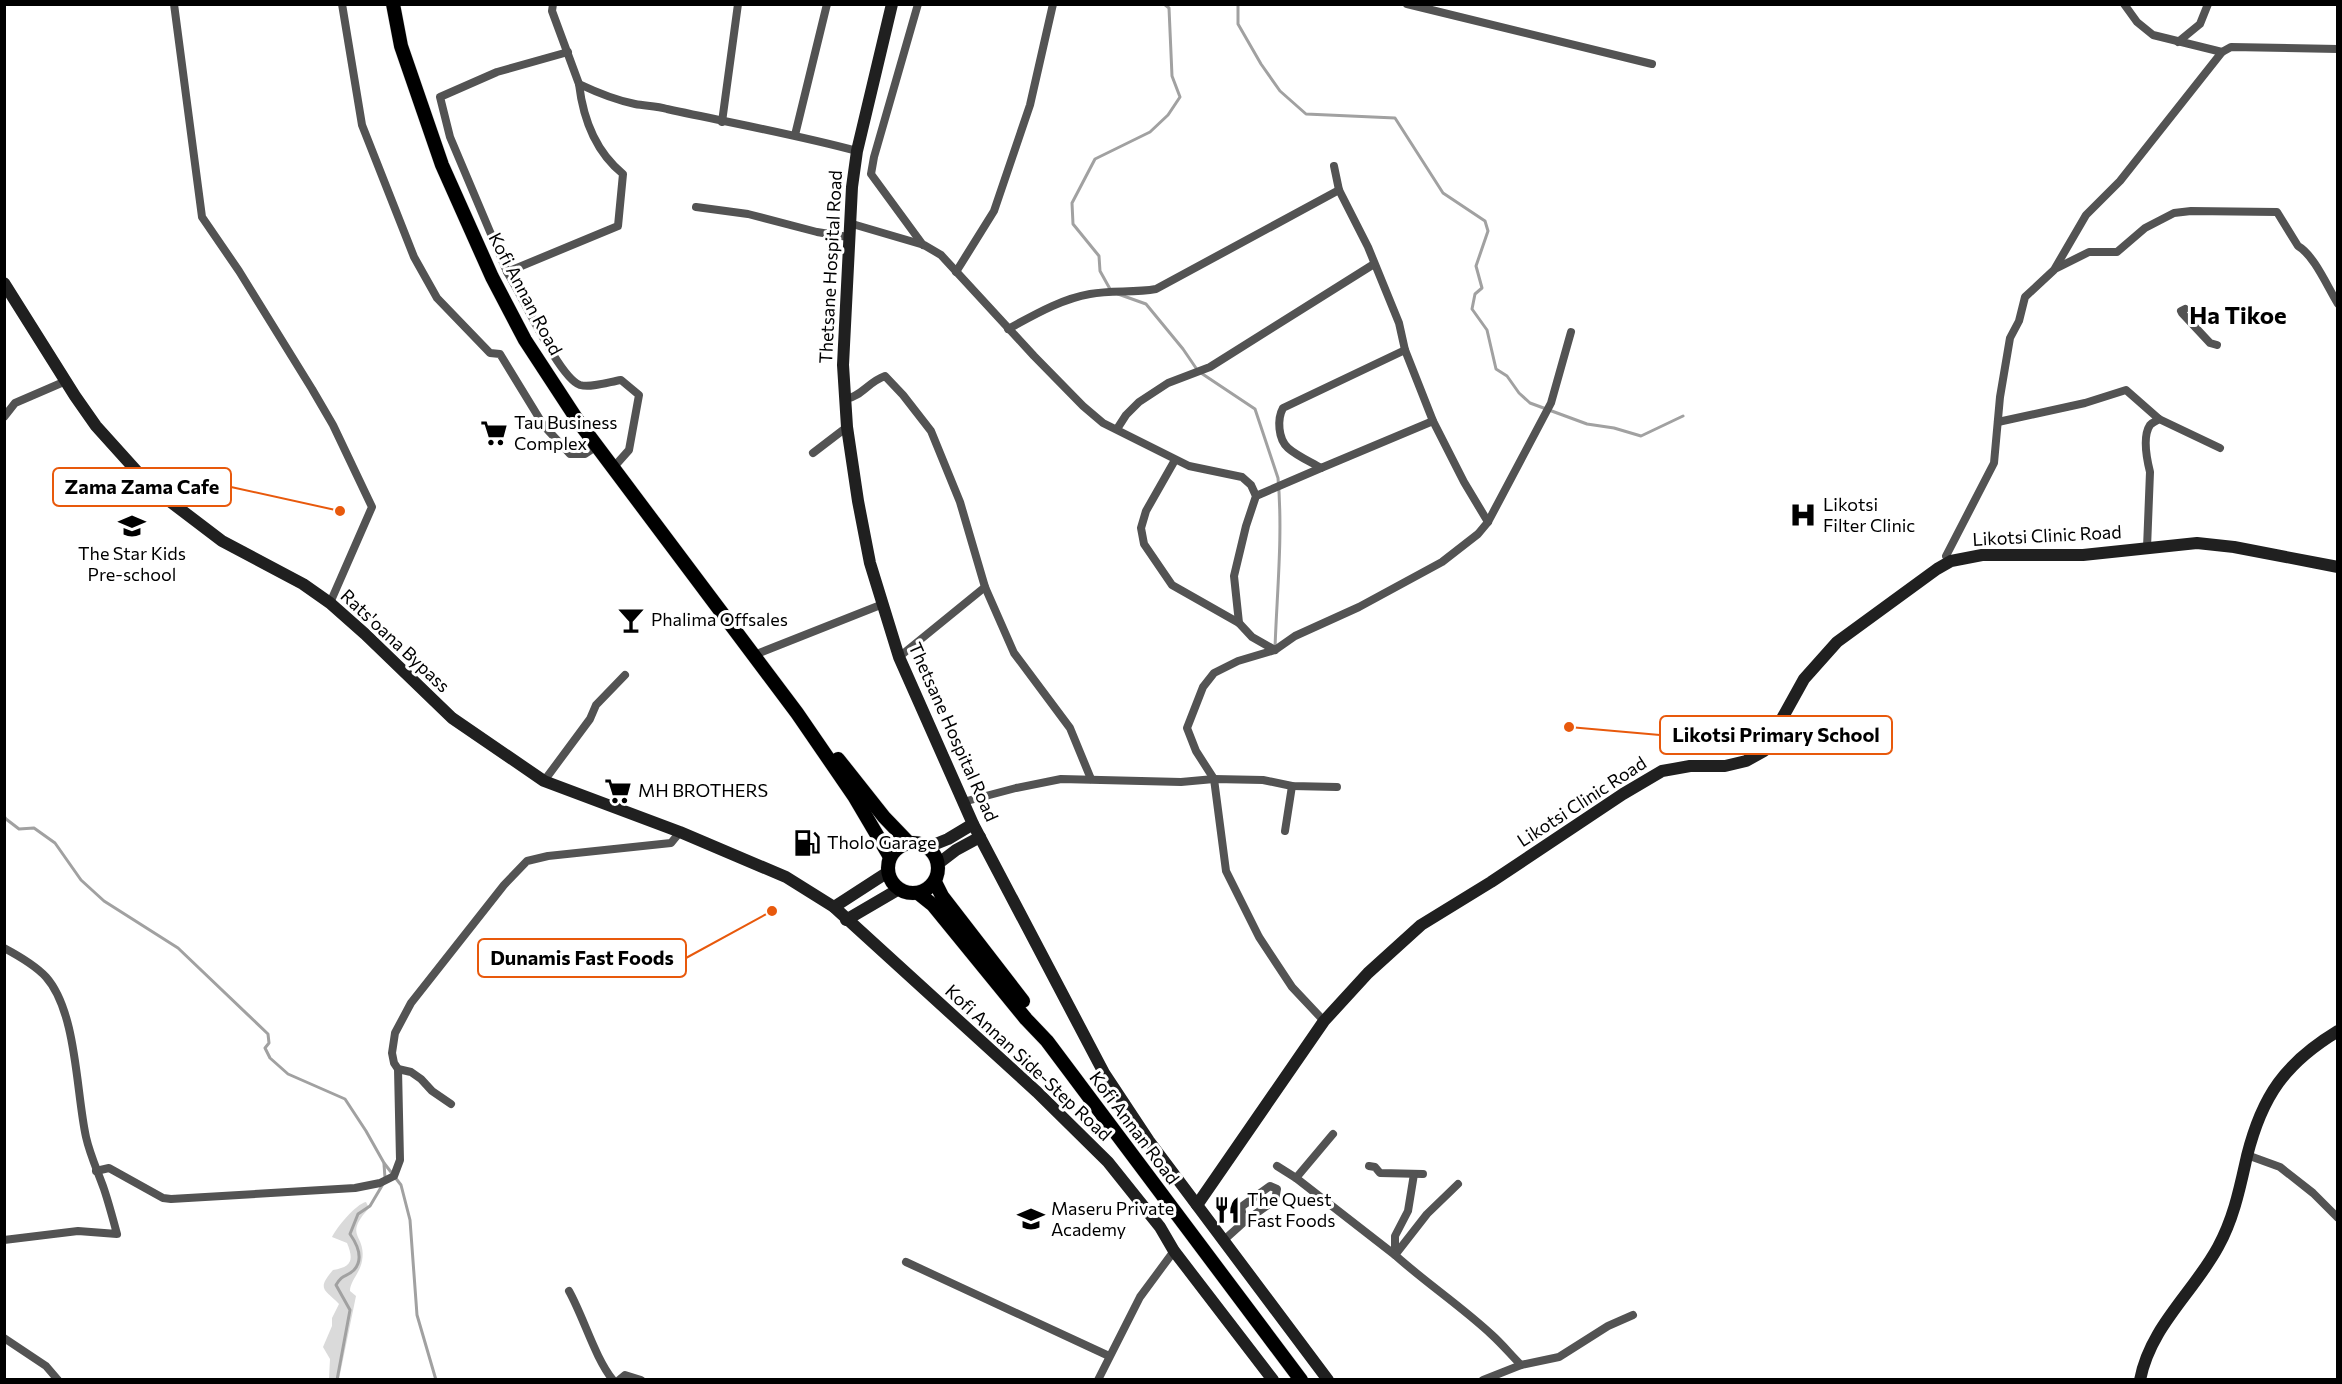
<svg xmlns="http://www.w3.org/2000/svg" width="2342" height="1384" font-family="Commissioner,sans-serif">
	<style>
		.green { fill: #dadada }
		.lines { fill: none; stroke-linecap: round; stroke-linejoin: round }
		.stream { stroke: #a1a1a1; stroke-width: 3 }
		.primary-casing { stroke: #dbdbdb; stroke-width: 15 }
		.street { stroke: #535353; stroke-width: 8 }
		.secondary { stroke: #202020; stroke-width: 12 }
		.primary { stroke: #000; stroke-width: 14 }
		.labels { text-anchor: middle; stroke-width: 6; stroke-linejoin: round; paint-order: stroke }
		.street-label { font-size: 18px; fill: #000; stroke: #fff }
		.poi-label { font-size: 18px; fill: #000; stroke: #fff; text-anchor: start }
		.district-label { font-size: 24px; font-weight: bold; fill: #000; stroke: #fff }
		.leader { fill: none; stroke: #e8590c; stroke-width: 2 }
		.callout-dot { fill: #e8590c; stroke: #fff; stroke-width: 2 }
		.callout { fill: #fff; stroke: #e8590c; stroke-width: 2 }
		.callout-label { font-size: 20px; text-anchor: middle; font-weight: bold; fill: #000 }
	</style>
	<rect width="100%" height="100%" fill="#fff"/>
	<path class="green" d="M366,1202L369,1208C342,1238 367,1233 362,1261C360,1273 350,1281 350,1291L356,1296L339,1379H329L330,1359L323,1347L332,1326V1318L339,1304C325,1289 316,1290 333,1270C352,1267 354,1260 347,1243L332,1237C337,1227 356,1204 366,1202Z"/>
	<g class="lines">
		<g class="stream">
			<polyline points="1238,4 1238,24 1261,64 1280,91 1306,114 1395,118 1443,193 1485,221 1488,231 1476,266 1482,288 1475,294 1472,309 1487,330 1496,369 1507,376 1519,393 1530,403 1587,424 1614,428 1641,436 1683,416"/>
			<polyline points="1110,289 1100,271 1099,256 1073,224 1072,203 1095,159 1150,132 1168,115 1180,97 1172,76 1169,8 1164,4"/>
			<path d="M1118,294L1146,304L1183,349L1198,371L1255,409L1278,478C1283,535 1277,591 1275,648"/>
			<polyline points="4,816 6,819 19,829 34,828 55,843 81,880 104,901 178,948 268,1034 269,1043 265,1048 270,1058 288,1074 345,1099 366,1131 384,1163 401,1185 410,1220 417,1315 436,1380"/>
			<polyline points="384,1164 385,1178"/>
			<path d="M337,1380L350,1310L336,1285C343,1273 346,1278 354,1270C364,1259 357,1244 350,1234L358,1214L370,1206L383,1184"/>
		</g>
		<defs>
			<g id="primary">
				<polyline points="393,4 401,46 442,165 492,277 525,340 578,421 797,713 854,796 890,857"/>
				<polyline points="838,759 884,817 909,843"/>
				<circle cx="913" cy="868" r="25"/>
				<polyline points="935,882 942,896 1023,1001"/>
				<polyline points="918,893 933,905 1026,1019 1047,1041 1301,1380"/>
			</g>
		</defs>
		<use href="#primary" class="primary-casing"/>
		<g class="street">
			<polyline points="174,4 202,217 239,271 312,389 333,425 372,507 330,603"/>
			<polyline points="342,4 362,125 414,257 437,298 490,353 500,354 544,426 570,454 585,454 597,446"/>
			<path d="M553,4L552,11L579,84C598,93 615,100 635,104C646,106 657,106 667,109C731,123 794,134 857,151"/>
			<polyline points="918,4 874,157 871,174 923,245"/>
			<polyline points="1407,4 1652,64"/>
			<polyline points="2124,4 2137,22 2153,35 2222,52 2231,47 2338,49"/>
			<polyline points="2178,42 2200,24 2208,4"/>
			<path d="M579,84C583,118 596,152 623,174L618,226L507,272C521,293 559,378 580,385C591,388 609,382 621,380L639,395L629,450L613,468"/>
			<polyline points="722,122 738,4"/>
			<polyline points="795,135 827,4"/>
			<polyline points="1334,166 1339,190 1368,247 1399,323 1405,350 1433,421 1464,482 1488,522"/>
			<polyline points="696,207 748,214 817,232 848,237"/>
			<polyline points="849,223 924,245 941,255 1034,356 1083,406 1103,423 1189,466 1242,477 1251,485 1256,496 1246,526 1234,576 1239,623 1252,637 1275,650"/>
			<path d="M2057,268L2089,252H2117L2145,228L2174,213L2191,211L2277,212L2298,246C2314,255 2328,288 2338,304"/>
			<polyline points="507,272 450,137 440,97 497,72 568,52"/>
			<polyline points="956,272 994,211 1030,105 1053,4"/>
			<polyline points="2185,309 2181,311 2182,313 2210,343 2217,345"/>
			<path d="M1008,329C1034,315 1061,299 1090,294C1112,290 1134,293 1156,289L1339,190"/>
			<path d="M1405,350L1283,408C1277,419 1278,439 1288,448C1297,456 1311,462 1321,468L1433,421"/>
			<path d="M846,399C862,396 868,382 885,376L903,395L931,431L960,502L985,587L1014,653L1070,728L1091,779"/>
			<polyline points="4,417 15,403 66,381"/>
			<polyline points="1998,422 2085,403 2126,390 2159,419 2220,448"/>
			<polyline points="1117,429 1126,415 1139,402 1168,383 1210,367 1374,264"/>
			<polyline points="813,453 847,427"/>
			<polyline points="1175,460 1146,511 1141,528 1144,544 1172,585 1239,623"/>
			<polyline points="1256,496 1321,468"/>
			<path d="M2147,548L2150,472C2147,460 2142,437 2150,425C2152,423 2156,421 2159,419"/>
			<polyline points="1951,561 1946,556 1994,463 2000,397 2010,338 2019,321 2025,297 2054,270 2086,215 2120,181 2222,52"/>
			<polyline points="754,655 883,604"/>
			<polyline points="899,657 985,587"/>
			<polyline points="544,781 590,719 596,705 625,675"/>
			<polyline points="963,802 1016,788 1061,779 1181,782 1214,779 1263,780 1292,786 1337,787"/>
			<polyline points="1285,831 1292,786"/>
			<path d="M4,948C19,956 35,965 46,977C77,1012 76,1092 86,1137C90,1155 98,1172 104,1189C109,1204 113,1219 117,1234L78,1231L4,1240"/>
			<polyline points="1324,1021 1292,987 1259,937 1226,871 1214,779 1196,751 1187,728 1203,687 1214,673 1238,661 1275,650 1295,636 1359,607 1442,562 1478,534 1488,522 1551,403 1571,332"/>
			<polyline points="451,1104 432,1091 421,1079 411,1072 398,1069 394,1063 392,1053 395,1033 411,1003 504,885 527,861 548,856 671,843 680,832"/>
			<polyline points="2247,1155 2280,1167 2313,1193 2338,1218"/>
			<polyline points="1277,1166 1296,1178 1333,1134"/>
			<polyline points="1369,1166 1375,1167 1380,1173 1423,1174"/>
			<polyline points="96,1171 109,1168 163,1198 171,1199 355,1188 380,1183 394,1176 400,1160 398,1069"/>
			<polyline points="1296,1178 1395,1255 1395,1236 1408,1211 1414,1174"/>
			<path d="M1458,1184L1427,1214L1395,1255C1426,1283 1461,1306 1492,1335C1502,1344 1511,1355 1521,1365"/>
			<polyline points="1224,1240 1244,1222 1275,1200 1277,1189 1270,1186 1241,1207 1244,1222"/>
			<polyline points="906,1262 1109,1356"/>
			<path d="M569,1291C584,1318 595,1358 613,1380"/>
			<polyline points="4,1338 46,1366 58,1380"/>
			<polyline points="619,1380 625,1375 641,1380"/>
			<polyline points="1098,1380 1140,1297 1174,1251"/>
			<polyline points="1483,1380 1521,1365 1559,1357 1608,1326 1633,1315"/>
		</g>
		<g class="secondary">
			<polyline points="892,4 857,151 852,187 843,365 847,427 858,501 870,563 899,657 973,824 1104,1073 1149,1141 1328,1380"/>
			<polyline points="4,283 75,396 96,426 151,487 222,541 303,584 330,603 365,634 452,718 544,781 680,832 786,877 834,907 1037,1092 1108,1162 1160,1227 1174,1251 1273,1380"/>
			<polyline points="928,847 948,839 973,824"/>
			<polyline points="939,863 956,850 980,837"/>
			<polyline points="834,907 888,872"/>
			<polyline points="846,920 899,889"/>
			<polyline points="1197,1205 1324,1021 1368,973 1421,925 1491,882 1623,794 1662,771 1690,766 1725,766 1746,761 1764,751 1804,679 1837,642 1937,569 1951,561 1982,555 2083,555 2197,543 2234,547 2338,567"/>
			<path d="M2140,1380C2150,1327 2193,1293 2218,1247C2234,1218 2240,1187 2247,1156C2262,1096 2285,1063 2338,1031"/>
		</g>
		<use href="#primary" class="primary"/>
	</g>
	<defs>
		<symbol id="supermarket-bare" viewBox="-9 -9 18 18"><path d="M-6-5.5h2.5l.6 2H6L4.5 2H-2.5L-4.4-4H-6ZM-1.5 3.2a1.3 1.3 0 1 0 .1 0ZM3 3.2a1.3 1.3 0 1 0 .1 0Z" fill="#000" stroke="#fff" stroke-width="2.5" paint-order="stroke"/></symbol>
		<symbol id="hospital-bare" viewBox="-9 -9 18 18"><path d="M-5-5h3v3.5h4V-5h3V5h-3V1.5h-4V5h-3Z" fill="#000" stroke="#fff" stroke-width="2.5" paint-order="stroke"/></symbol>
		<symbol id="school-bare" viewBox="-9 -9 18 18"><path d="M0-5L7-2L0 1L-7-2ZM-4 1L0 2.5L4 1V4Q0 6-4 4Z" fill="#000" stroke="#fff" stroke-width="2.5" paint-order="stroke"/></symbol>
		<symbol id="bar-bare" viewBox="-9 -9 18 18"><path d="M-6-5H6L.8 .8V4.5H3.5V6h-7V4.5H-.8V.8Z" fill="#000" stroke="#fff" stroke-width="2.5" paint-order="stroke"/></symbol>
		<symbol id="fuel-bare" viewBox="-9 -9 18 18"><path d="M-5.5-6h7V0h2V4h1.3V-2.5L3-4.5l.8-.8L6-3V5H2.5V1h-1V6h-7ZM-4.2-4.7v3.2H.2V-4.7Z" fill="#000" stroke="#fff" stroke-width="2.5" paint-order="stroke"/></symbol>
		<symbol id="restaurant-bare" viewBox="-9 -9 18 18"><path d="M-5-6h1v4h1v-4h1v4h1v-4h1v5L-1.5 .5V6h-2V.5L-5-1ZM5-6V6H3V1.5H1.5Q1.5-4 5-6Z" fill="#000" stroke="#fff" stroke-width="2.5" paint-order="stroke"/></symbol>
	</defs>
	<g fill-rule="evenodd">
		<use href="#supermarket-bare" x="475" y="414" width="38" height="38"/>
		<use href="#hospital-bare" x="1784" y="496" width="38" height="38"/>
		<use href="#school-bare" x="113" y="507" width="38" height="38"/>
		<use href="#bar-bare" x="612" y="601" width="38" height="38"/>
		<use href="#supermarket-bare" x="599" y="772" width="38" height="38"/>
		<use href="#fuel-bare" x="788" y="824" width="38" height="38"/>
		<use href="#restaurant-bare" x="1208" y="1191" width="38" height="38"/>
		<use href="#school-bare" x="1012" y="1200" width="38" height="38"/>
	</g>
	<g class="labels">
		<g class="street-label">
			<text transform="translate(831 267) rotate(-87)" y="6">Thetsane Hospital Road</text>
			<text transform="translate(525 294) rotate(62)" y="6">Kofi Annan Road</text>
			<text transform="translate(2047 536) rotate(-3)" y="6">Likotsi Clinic Road</text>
			<text transform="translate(395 641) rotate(43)" y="6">Rats'oana Bypass</text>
			<text transform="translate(953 732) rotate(66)" y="6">Thetsane Hospital Road</text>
			<text transform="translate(1582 802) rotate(-33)" y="6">Likotsi Clinic Road</text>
			<text transform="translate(1028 1063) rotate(43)" y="6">Kofi Annan Side-Step Road</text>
			<text transform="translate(1134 1128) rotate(53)" y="6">Kofi Annan Road</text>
		</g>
		<g class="poi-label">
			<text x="514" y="429">Tau Business<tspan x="514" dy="21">Complex</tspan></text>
			<text x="1823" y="511">Likotsi<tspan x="1823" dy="21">Filter Clinic</tspan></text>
			<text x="132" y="560" text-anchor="middle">The Star Kids<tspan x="132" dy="21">Pre-school</tspan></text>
			<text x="651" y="626">Phalima Offsales</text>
			<text x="638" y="797">MH BROTHERS</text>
			<text x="827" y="849">Tholo Garage</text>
			<text x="1247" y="1206">The Quest<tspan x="1247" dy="21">Fast Foods</tspan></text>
			<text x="1051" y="1215">Maseru Private<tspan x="1051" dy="21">Academy</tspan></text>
		</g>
		<g class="district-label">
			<text x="2238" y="324">Ha Tikoe</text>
		</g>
	</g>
	<path class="leader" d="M340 511L231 487M1569 727L1660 735M772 911L686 958"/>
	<g class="callout-dot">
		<circle cx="340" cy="511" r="6"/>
		<circle cx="1569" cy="727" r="6"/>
		<circle cx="772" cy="911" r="6"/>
	</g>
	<g class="callout">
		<rect x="53" y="468" width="178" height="38" rx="6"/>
		<rect x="1660" y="716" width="232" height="38" rx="6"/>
		<rect x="478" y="939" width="208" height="38" rx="6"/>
	</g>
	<g class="callout-label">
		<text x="142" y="494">Zama Zama Cafe</text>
		<text x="1776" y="742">Likotsi Primary School</text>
		<text x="582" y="965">Dunamis Fast Foods</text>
	</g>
	<rect width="2342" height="1384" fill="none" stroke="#000000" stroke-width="12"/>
</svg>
